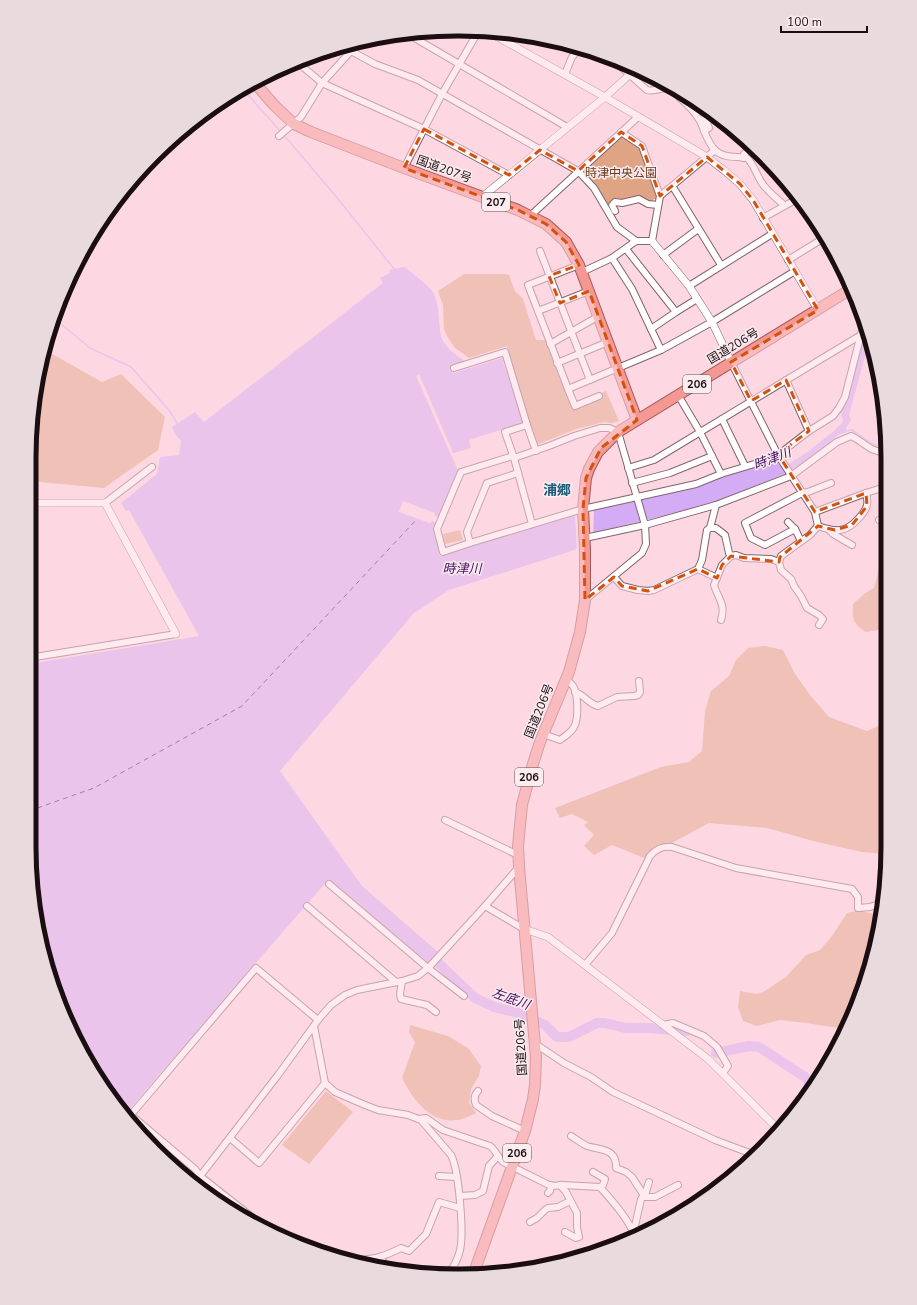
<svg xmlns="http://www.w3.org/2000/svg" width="917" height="1305" font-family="'Nunito Sans','Noto Sans JP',sans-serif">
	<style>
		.green { fill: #dea484 }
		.water { fill: #d4acf5 }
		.pier { fill: #fdd8e2 }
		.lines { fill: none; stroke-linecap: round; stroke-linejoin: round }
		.stream { stroke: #d4acf5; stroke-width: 1.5 }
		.river { stroke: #d4acf5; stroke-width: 10 }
		.ferry { stroke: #430b61; stroke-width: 1; stroke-dasharray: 5 4; stroke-linecap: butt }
		.minor-casing { stroke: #83636d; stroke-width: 8 }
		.tertiary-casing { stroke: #83636d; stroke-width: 8 }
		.trunk-casing { stroke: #a55754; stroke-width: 12 }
		.minor { stroke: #fff; stroke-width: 6 }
		.tertiary { stroke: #fff; stroke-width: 7 }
		.trunk { stroke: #f39892; stroke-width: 10 }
		.marked { fill: none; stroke: #d3520d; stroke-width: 3; stroke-dasharray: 8 5; stroke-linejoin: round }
		.labels { text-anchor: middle; stroke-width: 3; stroke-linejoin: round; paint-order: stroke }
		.shield { fill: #fbecf0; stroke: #5e5155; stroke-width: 1 }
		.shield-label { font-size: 11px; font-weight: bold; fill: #1a0e12 }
		.street-label { font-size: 12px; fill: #1a0e12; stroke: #fbecf0 }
		.park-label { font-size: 12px; fill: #6b3919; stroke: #fbecf0 }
		.water-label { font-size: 13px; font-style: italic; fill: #430b61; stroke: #fbecf0 }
		.quarter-label { font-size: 14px; font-weight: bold; fill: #1c5c7a; stroke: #fbecf0 }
		.rim { fill: none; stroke: #1a0e12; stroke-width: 5 }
	</style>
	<rect width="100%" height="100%" fill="#fdd8e2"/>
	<g class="green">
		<polygon points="620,137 624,137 640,147 658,199 653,199 654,202 618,200 617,198 614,198 611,203 607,205 596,186 583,171"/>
		<polygon points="464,274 504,274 509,275 515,291 523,299 536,340 545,340 563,387 567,390 573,405 606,391 619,421 612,423 604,422 576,429 536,445 507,346 469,358 455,348 447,336 444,329 443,305 438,291"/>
		<polygon points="45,350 102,382 121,374 165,417 158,450 104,488 29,481 29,458 37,374"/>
		<polygon points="460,530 463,540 445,544 443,534"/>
		<path d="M884,550H885L886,627L878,630L866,632C853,624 852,619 853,604L864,594L874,588Z"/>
		<path d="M765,646L783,650L795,674L810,695L829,717L867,731L878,726C883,711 883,694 886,678L887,854L862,852L817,842L767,828L709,823L644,858L612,845L594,855L584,846L594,835L584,825L588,822L572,814L560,818L555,808L661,767L689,762L702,751L705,711L711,691L729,676L736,660L748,648Z"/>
		<polygon points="859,910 880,916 873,957 846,1029 806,1023 780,1020 757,1026 743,1021 738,1007 740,991 757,994 765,991 786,977 806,955 820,950 832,936 847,913"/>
		<path d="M410,1025L448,1036L468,1048L481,1066L479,1076L471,1089L469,1103L476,1113C471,1115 466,1118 462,1119C433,1127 413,1100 402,1078L415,1042L409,1032Z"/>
		<polygon points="326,1091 353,1112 309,1164 282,1145"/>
	</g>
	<path class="water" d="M404,267C411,272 431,287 434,294C440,307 438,322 441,336C444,347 457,356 467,362L451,366L454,373L502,358L523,423L469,440L471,448L451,454L458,471L435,530L440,556L596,509L723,475L775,458L789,464L807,452L834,431L842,423L843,420L840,410C850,400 862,342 865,326L870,338L849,415L851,420L846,428L847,432L838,435L829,444L794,470L705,506L596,532L575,550L449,590L414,613L280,771L362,886L438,952L427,965L328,880L126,1113L101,1085L62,1011L44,958L29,846V664L199,636L129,510L126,511L121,503L157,474L160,457L179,455L181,441L175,434L172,427L195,412L204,422L383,283L380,278L390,273L389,270Z"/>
	<g class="pier">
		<polygon points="419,374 454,455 452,457 416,376"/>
		<polygon points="403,501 435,513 434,515 441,518 439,524 432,521 430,523 399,512"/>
		<polygon points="594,508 593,537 577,551 575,514"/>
	</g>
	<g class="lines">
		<g class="stream">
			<polyline points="242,88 280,131"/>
			<polyline points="283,134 334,194 395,270"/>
			<polyline points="54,318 90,348 131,367 169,410 178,424"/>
			<path d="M845,431L852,430C862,436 873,447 885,447"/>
		</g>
		<g class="river">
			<polyline points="429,954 475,998 494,1007 519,1013 545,1025 557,1037 569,1037 597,1023 605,1023 625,1028 649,1028 687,1031"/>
			<polyline points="716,1053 749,1046 759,1047 805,1077 812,1087"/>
		</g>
		<polyline class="ferry" points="29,811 94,788 242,706 417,519"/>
		<defs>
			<g id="minor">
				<polyline points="406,33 567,127"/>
				<polyline points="351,51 375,64 418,80 578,171 594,188 617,227 636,241 652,241 660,196 642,146 621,132"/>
				<path d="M613,60L647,90C654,92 661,87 668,89C673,90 677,94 680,98C688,105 695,112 700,121C705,131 707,143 716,151C726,160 743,155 748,159C754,165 757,176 762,183C768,192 776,198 784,205"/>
				<polyline points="297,62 322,83 424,129 509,175"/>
				<polyline points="565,74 572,57 581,48"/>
				<polyline points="703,107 703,113 709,128 704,131"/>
				<polyline points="279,136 301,117 322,83 351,51 356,44"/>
				<polyline points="743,158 744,154 752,148"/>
				<polyline points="404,168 442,94 479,30"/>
				<polyline points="673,187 721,265"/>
				<polyline points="660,196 715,150"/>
				<polyline points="615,211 612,205 615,202 622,203 639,199 648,204 658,205"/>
				<polyline points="530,216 638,117"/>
				<polyline points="763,218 797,199"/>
				<polyline points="636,241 612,258 632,289 661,350"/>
				<polyline points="626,249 676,312 651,329"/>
				<polyline points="540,251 590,380"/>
				<polyline points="663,255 698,229"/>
				<polyline points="788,260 824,238"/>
				<polyline points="579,265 528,285 568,389 661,350 712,322 795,271"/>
				<polyline points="582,272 612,258"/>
				<polyline points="689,286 772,234"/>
				<polyline points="538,311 589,291"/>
				<polyline points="676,312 697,299"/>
				<polyline points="550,344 599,316"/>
				<polyline points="731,362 778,455 815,512 818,526"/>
				<polyline points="557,363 608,342"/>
				<polyline points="454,368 505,352 527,425 505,432 514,458"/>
				<polyline points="786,380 809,431"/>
				<polyline points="568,389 575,406 599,396"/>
				<polyline points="678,395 700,432 721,474"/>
				<polyline points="722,419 745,466"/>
				<polyline points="527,425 536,451"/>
				<polyline points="628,468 654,460 861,335"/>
				<polyline points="518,473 487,483 467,532 470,543 583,509 696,484 721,474 761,462 778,455 809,431 833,416 839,408 845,397 864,322"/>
				<polyline points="632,483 670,473 712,456"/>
				<polyline points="866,493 885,487"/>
				<polyline points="105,503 152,467"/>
				<path d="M815,512L866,493C867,497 868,502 867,505C866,510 862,515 858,519C846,533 835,532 818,526"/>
				<polyline points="879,520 885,518"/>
				<polyline points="788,522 795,529 801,541"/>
				<polyline points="532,524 514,458 549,446 574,436 600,428 609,428 618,432 645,525 646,544 642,553 585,600"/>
				<polyline points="818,526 810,535 781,556 779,562 781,570 791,579 794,586 801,596 807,608 819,615 823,619 819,625"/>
				<polyline points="710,528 716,528 725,535 729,553 731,556"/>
				<polyline points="795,529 765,545 751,538 745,523 802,493 808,492 831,483"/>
				<polyline points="828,529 833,534 852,545"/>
				<path d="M585,538L645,525L716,505L791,476L837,442L851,436C863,441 871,453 885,452"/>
				<polyline points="470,543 443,552 437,529 461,472 513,456"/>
				<polyline points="698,569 717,578"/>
				<polyline points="614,577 622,586 638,590 648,591 654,590 698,569 702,560 707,530 710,528 716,505"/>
				<path d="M721,620C726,604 718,599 714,585L722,565L731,556L736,555L744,558L771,559L779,562"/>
				<polyline points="29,658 176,634"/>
				<path d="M575,692C585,695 588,704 598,706L617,697L634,696L638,695L640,692L639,681"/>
				<path d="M543,734L560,740C565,736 571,733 574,727C579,719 578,693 573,686C571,683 568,681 566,679"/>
				<polyline points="445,820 518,855"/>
				<polyline points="329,884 428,968 464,996"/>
				<polyline points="307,906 396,982"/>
				<polyline points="485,906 524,929"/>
				<path d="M585,965L612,933L650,856C656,849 662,846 672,847L736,868L852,889L858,897V908L870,907L882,903"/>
				<polyline points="402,981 400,994 401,999 427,1005 436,1012"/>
				<polyline points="663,1025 673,1023 704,1036 717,1047 728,1066 723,1073"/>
				<path d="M314,1026L325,1083L335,1092L365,1105L378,1110L408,1115L421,1120L451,1155C459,1170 464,1233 460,1250C458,1259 453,1268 448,1275"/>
				<polyline points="534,1043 564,1063 591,1077 613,1092 715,1140 755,1155"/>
				<path d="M478,1091C474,1095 474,1100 476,1105L492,1116L525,1131"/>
				<polyline points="131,1115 195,1169 200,1176 257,1221 278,1235"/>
				<polyline points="129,1117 256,968 318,1020"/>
				<path d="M419,1119L426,1118L443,1130L490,1146C496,1150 497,1157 503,1162L547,1184L552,1186L563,1185L600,1187C613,1202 627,1217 635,1236"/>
				<path d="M571,1136C576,1139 582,1144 587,1146C600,1150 617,1148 616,1168L626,1172L632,1177L645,1197H655L678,1185"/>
				<polyline points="230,1138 259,1163 325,1083"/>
				<polyline points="593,1172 605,1179 603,1185 600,1187"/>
				<polyline points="439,1176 457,1177"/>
				<polyline points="194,1184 278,1075 318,1020 331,1005 345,995 357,990 402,981 418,976 430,966 485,906 519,867"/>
				<polyline points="560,1185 566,1192 577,1213 577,1227 579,1237 576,1238 565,1232"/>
				<polyline points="548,1193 550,1191 551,1185"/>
				<polyline points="460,1196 475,1195 483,1191 489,1166 497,1157"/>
				<polyline points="530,1222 537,1218 545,1210 548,1208 558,1207 570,1201"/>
				<polyline points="632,1228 635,1226 641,1199 645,1195 649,1182"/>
				<polyline points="380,1257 387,1268"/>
				<path d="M358,1260C376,1259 385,1256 401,1248L409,1251L426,1234L439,1202L460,1208"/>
				<polyline points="476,1267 490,1273"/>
				<polyline points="433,1274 449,1274"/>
			</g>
			<g id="tertiary">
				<polyline points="485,30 605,97 707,157 725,171 740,184 753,200 818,310"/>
				<polyline points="151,161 187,127"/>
				<polyline points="482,197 605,97 636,69"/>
				<polyline points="652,241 689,286 712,322 731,362"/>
				<polyline points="29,503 105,503 176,634"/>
				<polyline points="524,929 548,937 708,1059 779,1130"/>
			</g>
			<g id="trunk">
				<polyline points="254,82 274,105 294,124 311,132 404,168 518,210 546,224 566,242 579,265 637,420"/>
				<polyline points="473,1275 525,1131 533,1099 535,1085 536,1057 519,867 518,846 522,805 532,767 540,742 569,672 580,632 585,600 585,549 583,509 586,478 589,469 598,452 618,432 851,289"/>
			</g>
		</defs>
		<use href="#minor" class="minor-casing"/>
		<use href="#tertiary" class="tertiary-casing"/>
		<use href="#trunk" class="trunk-casing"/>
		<use href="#minor" class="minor"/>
		<use href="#tertiary" class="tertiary"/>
		<use href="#trunk" class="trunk"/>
	</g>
	<path d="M0 0H917V1305H0ZM424,129L509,175L540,150L578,171L621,132L642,146L660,196L707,157L740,184L753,200L818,310L731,362L751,401L786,380L809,431L778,454L815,512L866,493L867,506L852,525L835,530L818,526L780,557L779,562L731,556L722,565L717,578L698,569L648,591L622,586L614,577L585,600L583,509L586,478L601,448L637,420L589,291L560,303L549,276L579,265L566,242L546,224L518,210L404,168Z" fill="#fdd8e2" fill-opacity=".55" fill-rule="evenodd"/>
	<path class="marked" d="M424,129L509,175L540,150L578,171L621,132L642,146L660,196L707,157L740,184L753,200L818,310L731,362L751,401L786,380L809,431L778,454L815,512L866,493L867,506L852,525L835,530L818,526L780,557L779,562L731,556L722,565L717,578L698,569L648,591L622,586L614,577L585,600L583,509L586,478L601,448L637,420L589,291L560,303L549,276L579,265L566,242L546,224L518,210L404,168Z"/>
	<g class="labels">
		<g class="shield">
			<rect x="482" y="193" width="28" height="18" rx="3"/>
			<rect x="683" y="375" width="28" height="18" rx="3"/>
			<rect x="515" y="768" width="28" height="18" rx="3"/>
			<rect x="503" y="1144" width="28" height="18" rx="3"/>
		</g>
		<g class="shield-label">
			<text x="496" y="206">207</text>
			<text x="697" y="388">206</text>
			<text x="529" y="781">206</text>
			<text x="517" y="1157">206</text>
		</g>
		<g class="street-label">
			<text transform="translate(444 169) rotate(20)" y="4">国道207号</text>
			<text transform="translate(733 346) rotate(-31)" y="4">国道206号</text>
			<text transform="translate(539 711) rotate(-68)" y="4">国道206号</text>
			<text transform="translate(521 1047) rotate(-93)" y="4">国道206号</text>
		</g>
		<g class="park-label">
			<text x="621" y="177">時津中央公園</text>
		</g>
		<g class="water-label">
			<text transform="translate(772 458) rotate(-21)" y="5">時津川</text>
			<text x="462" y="573">時津川</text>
			<text transform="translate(511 998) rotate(20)" y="5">左底川</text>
		</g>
		<g class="quarter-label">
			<text x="557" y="495">浦郷</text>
		</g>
	</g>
	<path d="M0 0H917V1305H0ZM458 36H459A422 422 0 0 1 881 458V847A422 422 0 0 1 459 1269H458A422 422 0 0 1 36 847V458A422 422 0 0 1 458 36Z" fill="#e9dade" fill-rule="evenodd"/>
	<path class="rim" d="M458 36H459A422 422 0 0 1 881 458V847A422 422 0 0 1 459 1269H458A422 422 0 0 1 36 847V458A422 422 0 0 1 458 36Z"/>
	<path d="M781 26v6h86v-6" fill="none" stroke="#1a0e12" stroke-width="2"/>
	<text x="787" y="26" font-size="12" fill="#1a0e12" stroke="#fbecf0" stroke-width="3" paint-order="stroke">100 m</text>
</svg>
